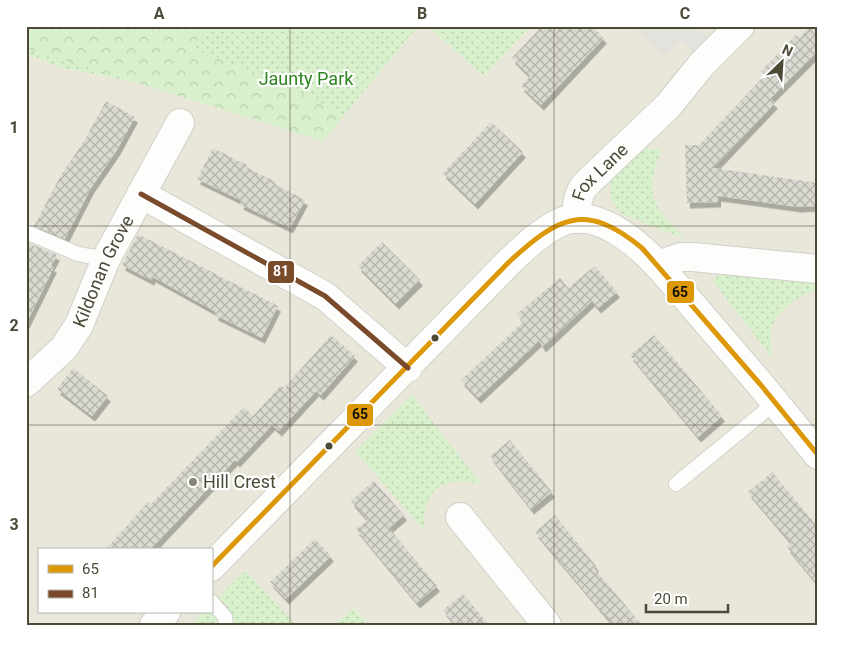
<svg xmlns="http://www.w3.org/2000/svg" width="844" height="651" font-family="Roboto,sans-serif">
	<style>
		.residential { fill: #e8e7da }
		.green { fill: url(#green-dots) }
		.forest { fill: url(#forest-crowns) }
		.parking { fill: #e3e2dc }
		.building { fill: url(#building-cross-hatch); filter: url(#shadow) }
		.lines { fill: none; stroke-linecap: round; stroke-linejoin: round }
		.service-casing { stroke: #d2d1ca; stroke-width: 16 }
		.minor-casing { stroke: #d2d1ca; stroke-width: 30 }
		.tertiary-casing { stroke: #d2d1ca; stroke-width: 30 }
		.service { stroke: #fdfdfc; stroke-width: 14 }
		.minor { stroke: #fdfdfc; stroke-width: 28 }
		.tertiary { stroke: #fdfdfc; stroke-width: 28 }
		.bus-1-casing { stroke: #fff; stroke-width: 9 }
		.bus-2-casing { stroke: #fff; stroke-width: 9 }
		.bus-1 { stroke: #dd9808; stroke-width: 5 }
		.bus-2 { stroke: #7a4b2a; stroke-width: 5 }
		.grid { fill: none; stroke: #4c4937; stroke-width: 1; stroke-opacity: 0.55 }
		.bus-dot { fill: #4c4937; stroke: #fff; stroke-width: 2 }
		.poi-dot { fill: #878477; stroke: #fff; stroke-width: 2 }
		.labels { text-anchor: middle; stroke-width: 4.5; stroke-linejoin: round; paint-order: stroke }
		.park-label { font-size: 18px; fill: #2e8522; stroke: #fff }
		.street-label { font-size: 18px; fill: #4c4937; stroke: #fff }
		.poi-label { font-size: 18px; fill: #4c4937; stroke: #fff; text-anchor: start }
		.line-badge { stroke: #fff; stroke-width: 2 }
		.badge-label { font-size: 14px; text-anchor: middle; font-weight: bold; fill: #fff }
		.pale-badge-label { font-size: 14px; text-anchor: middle; font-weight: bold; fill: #111 }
		.neatline { fill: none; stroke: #4c4937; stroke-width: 2 }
		.grid-label { font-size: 16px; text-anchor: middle; font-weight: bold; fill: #4c4937 }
	</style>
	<defs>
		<pattern id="green-dots" width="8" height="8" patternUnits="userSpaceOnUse" patternTransform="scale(1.25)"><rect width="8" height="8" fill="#d8f0cb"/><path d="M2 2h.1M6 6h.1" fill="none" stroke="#bbcfaf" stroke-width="1.8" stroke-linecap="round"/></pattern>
		<pattern id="forest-crowns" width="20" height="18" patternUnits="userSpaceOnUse" patternTransform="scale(1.25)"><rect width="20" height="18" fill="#d8f0cb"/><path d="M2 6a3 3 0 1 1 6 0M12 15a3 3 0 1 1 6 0" fill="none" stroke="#bbcfaf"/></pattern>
		<pattern id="building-cross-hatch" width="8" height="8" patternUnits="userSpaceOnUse" patternTransform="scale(1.25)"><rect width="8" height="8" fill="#dbdad2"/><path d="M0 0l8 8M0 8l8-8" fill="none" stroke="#b4b3ab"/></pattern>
		<filter id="shadow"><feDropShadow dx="3" dy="5.5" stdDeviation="0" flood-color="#0004"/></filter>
	</defs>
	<rect width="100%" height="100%" fill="#f4f3ed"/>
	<polygon class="residential" points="418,26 428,26 483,76 531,26 818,26 818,625 368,625 354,608 335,625 296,625 245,570 211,605 211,550 39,550 39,612 204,612 192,625 26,625 26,54 62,68 192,93 323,140"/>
	<g class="green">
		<polygon points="26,26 418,26 323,141 192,93 62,68 26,54"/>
		<polygon points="428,26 531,26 483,76"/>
		<path d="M642,148L662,150C642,195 654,206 685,239L621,214L610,197L611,180Z"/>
		<path d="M727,274L818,284V289C798,297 778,307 771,330C769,337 772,350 772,358L713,281L717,275Z"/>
		<path d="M412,395L481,484C441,475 423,489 424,530L355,451Z"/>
		<polygon points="245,570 296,625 192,625 204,612 211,612 211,605"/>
		<polygon points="354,608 368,625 335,625"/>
	</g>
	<polygon class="forest" points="26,26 213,26 191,46 309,97 344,115 323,141 26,48"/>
	<polygon class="parking" points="633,26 697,26 718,49 702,64 682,41 663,56"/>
	<g class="building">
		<polygon points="542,26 592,26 604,38 541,105 521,86 530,76 512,58"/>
		<polygon points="810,26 818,26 818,51 770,99 775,103 713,168 818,183 818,206 798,207 718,196 718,202 687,203 685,145 699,145 765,75 761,71 796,35 799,38"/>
		<polygon points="106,101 135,117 117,150 91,188 65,239 34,226 61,175 84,141"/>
		<polygon points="491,122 523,152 475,204 443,173"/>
		<polygon points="213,148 247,165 246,167 276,182 275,184 305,200 290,228 240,204 242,201 197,179"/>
		<polygon points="138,234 278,306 262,338 215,315 216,312 153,277 151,280 122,265"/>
		<polygon points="26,242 57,255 51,266 54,267 26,324"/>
		<polygon points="382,242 420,280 396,304 358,266"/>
		<polygon points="595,266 617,292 598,308 592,301 543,347 539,341 478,398 461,380 523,322 517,314 560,278 568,288"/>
		<polygon points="331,335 355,356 321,395 316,391 279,431 272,425 237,462 235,460 150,550 105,550 148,502 151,504 244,407 253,416 281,385 284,388"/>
		<polygon points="654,335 722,416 698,437 630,355"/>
		<polygon points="73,368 108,396 92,416 57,389"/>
		<polygon points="510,440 552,492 531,509 490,456"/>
		<polygon points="772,472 818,527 818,585 787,547 791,543 748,492"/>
		<polygon points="374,481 404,515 389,528 437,586 417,603 356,529 368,520 351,501"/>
		<polygon points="555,515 596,566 594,568 642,625 613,625 535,532"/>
		<polygon points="315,539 331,556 286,599 270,582"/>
		<polygon points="463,594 470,602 489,625 455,625 443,610"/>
	</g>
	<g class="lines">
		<defs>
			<g id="service">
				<polyline points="26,232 78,254 106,259"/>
				<polyline points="676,484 776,402"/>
				<polyline points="211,601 225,617 226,625"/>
			</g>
			<g id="minor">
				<polyline points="141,194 325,296 408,368"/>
				<path id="s1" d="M576,219C577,206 577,195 585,185L668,106L702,64L740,26"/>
				<polyline points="658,265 760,384 818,455"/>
				<path id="s2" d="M26,383L64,348L79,325L106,259L180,123"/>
				<polyline points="460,517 547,625"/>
			</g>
			<g id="tertiary">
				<path d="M211,567L509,262C525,247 540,232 561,222C596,207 636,242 658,265L681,257H693L818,269"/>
				<polyline points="154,625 166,612"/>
			</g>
		</defs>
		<use href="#service" class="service-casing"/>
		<use href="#minor" class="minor-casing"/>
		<use href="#tertiary" class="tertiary-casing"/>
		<use href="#service" class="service"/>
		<use href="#minor" class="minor"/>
		<use href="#tertiary" class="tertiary"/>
		<defs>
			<path id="bus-1" d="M211,567L509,262C558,217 585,201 642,248L760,384L818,455"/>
			<polyline id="bus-2" points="141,194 325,296 408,368"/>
		</defs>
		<use href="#bus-1" class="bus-1-casing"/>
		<use href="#bus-2" class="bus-2-casing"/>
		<use href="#bus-1" class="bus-1"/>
		<use href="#bus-2" class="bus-2"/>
	</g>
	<path class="grid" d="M290,26V625M554,26V625M26,226H818M26,425H818"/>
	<g class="bus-dot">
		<circle cx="435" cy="338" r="4.5"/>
		<circle cx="329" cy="446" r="4.5"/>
	</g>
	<circle class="poi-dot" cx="193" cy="482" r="5"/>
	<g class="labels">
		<g class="park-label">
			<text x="306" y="85">Jaunty Park</text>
		</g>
		<g class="street-label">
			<text dy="6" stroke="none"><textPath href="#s1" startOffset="55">Fox Lane</textPath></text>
			<text dy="6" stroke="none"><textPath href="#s2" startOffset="138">Kildonan Grove</textPath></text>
		</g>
		<g class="poi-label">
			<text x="203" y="488">Hill Crest</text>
		</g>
	</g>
	<g class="line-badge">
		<rect x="267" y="260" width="28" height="24" rx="5" fill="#7a4b2a"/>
		<rect x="666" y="280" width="29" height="24" rx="5" fill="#dd9808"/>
		<rect x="346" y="403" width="28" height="24" rx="5" fill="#dd9808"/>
	</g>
	<g class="badge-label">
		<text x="281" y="276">81</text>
	</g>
	<g class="pale-badge-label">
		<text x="680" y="297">65</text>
		<text x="360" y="419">65</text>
	</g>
	<rect width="844" height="651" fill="none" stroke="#ffffff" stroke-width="55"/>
	<rect x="38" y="548" width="175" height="65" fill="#ffffff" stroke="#b7b6af"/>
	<rect x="48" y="565" width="25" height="8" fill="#dd9808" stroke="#b7b6af"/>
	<text x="82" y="574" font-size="15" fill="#4c4937">65</text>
	<rect x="48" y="590" width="25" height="8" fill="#7a4b2a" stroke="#b7b6af"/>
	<text x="82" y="598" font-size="15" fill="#4c4937">81</text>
	<g transform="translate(782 62) rotate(25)" stroke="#ffffff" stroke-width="4" paint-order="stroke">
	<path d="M0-4L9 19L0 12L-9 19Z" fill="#4c4937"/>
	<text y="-8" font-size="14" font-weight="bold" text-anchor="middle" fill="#4c4937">N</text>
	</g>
	<path d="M646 604v8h82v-8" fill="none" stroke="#4c4937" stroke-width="2.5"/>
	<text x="654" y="604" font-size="15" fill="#4c4937" stroke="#ffffff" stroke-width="4" paint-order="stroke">20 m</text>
	<rect x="28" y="28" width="788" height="596" class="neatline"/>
	<g class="grid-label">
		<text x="159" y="19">A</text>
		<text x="422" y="19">B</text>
		<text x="685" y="19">C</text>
		<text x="14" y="133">1</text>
		<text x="14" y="331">2</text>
		<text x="14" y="530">3</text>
	</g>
</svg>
